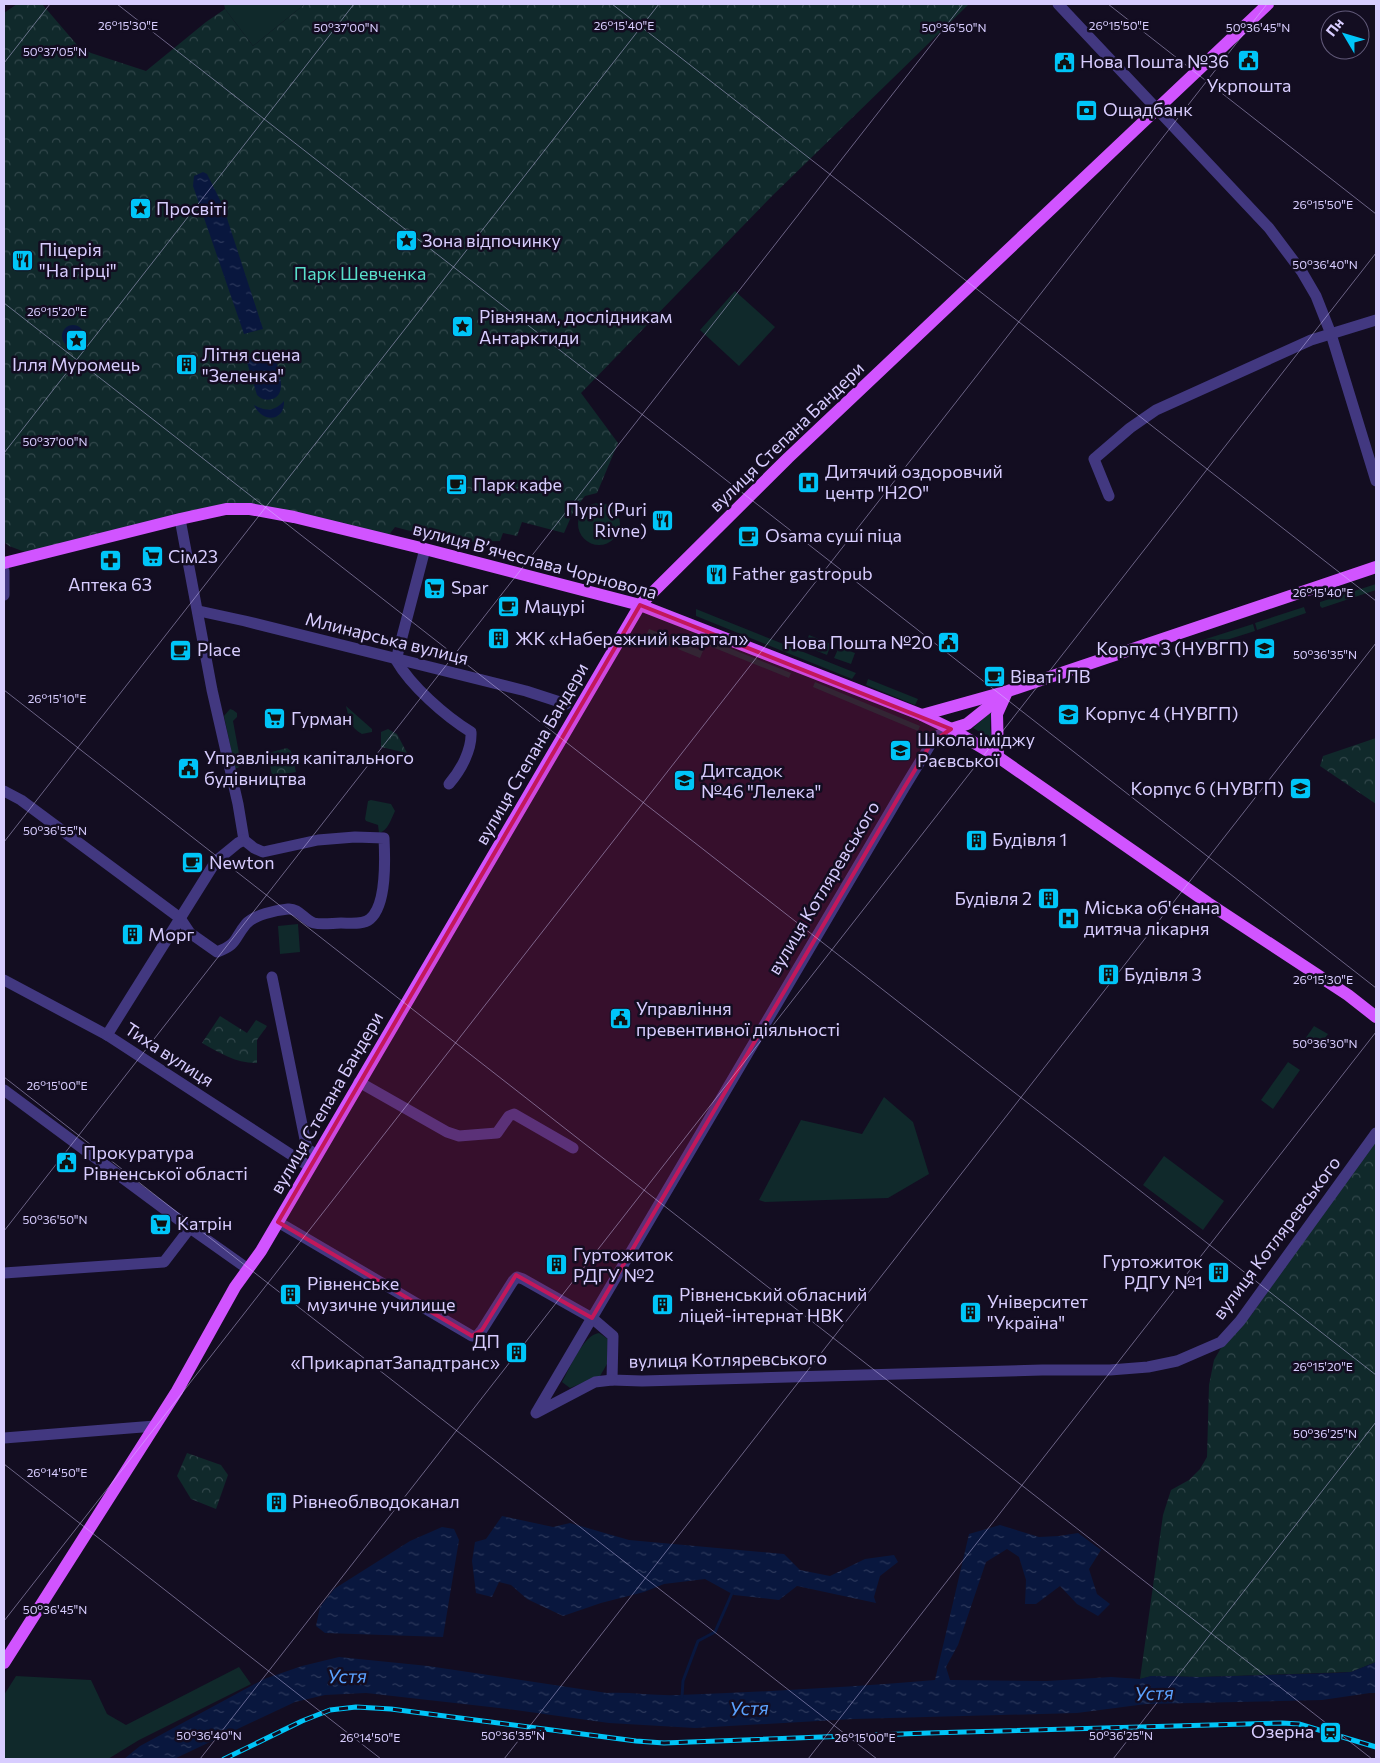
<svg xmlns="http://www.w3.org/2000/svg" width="1380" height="1763" font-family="Commissioner,sans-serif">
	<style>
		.grass { fill: #10292b }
		.forest { fill: url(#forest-crowns) }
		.water { fill: url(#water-ripples) }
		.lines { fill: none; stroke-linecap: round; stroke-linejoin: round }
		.stream { stroke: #09173e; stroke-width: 3 }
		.minor { stroke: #423880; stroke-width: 11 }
		.major { stroke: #d154ff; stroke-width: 12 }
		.rail-casing { stroke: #00c5f8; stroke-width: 5 }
		.rail { stroke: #130d21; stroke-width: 3; stroke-dasharray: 9; stroke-linecap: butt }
		.marked { fill: #c2185b; fill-opacity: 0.2; stroke: #c2185b; stroke-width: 4; stroke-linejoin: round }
		.ticks { fill: none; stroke: #d8cdff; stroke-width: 1; stroke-opacity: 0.45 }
		.labels { text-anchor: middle; stroke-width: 5; stroke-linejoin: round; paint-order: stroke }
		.poi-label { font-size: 18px; fill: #d8cdff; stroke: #130d21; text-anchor: start }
		.park-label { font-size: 18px; fill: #59dfcb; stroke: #130d21 }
		.street-label { font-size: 18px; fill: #d8cdff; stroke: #130d21 }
		.water-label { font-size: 19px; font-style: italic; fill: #5ba2ff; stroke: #130d21 }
		.ticks-label { font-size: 12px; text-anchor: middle; fill: #d8cdff; stroke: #130d21; stroke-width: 5; stroke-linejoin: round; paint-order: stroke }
	</style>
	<defs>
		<pattern id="forest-crowns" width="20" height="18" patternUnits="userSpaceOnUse" patternTransform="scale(1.25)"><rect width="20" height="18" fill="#10292b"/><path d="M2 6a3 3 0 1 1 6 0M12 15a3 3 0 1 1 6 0" fill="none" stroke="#32474b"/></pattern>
		<pattern id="water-ripples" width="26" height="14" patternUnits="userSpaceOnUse" patternTransform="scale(1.25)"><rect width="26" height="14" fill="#09173e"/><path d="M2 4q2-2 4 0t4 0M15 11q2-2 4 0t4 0" fill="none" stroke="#2c385b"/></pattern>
	</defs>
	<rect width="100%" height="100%" fill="#130d21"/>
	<g class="grass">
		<polygon points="224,4 305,4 253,46 225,9"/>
		<polygon points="735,291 775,327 739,366 700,330"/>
		<circle cx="599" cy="524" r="21"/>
		<polygon points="1376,584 1376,590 1322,608 1320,606 1320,602"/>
		<polygon points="1304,607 1306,613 1257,630 1255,623"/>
		<polygon points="696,609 856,673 852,679 696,616"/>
		<polygon points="1253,624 1255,631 1198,649 1191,648 1190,644"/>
		<polygon points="649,629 675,639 672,647 646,636"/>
		<polygon points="697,635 791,673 789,678 695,640"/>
		<polygon points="809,635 831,644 827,655 805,646"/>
		<polygon points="681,642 703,651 700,658 678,649"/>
		<polygon points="839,647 855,653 851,664 834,658"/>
		<polygon points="868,679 918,699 915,705 866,685"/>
		<polygon points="815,682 920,726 918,731 813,687"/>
		<path d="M346,706L372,729V732L362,734C350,728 349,718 346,706Z"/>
		<polygon points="230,709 233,710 237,713 237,717 233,721 241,764 238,768 235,768 224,716"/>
		<polygon points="991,711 990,728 992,739 973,728"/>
		<path d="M371,800L391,804L395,811C391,819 388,831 379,833L378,825L366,821L365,819L368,801Z"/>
		<polygon points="298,924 300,952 280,954 278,926"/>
		<polygon points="1314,1026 1328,1034 1318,1048 1305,1039"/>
		<polygon points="1288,1062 1300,1070 1273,1109 1261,1100"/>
		<polygon points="884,1097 913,1122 929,1174 888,1198 765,1202 759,1200 801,1120 862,1134"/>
		<polygon points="1164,1156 1224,1201 1203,1230 1143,1185"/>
		<path d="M599,1333L608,1339L607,1364L600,1376L570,1388L562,1382C570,1368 583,1335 599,1333Z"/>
		<polygon points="239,1667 251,1684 139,1740 108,1759 4,1759 4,1695 16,1676 91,1680 107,1714 126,1725"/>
	</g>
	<g class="forest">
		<polygon points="17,4 42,4 78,46 91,53 146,71 206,22 225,9 253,46 305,4 969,4 772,196 581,393 618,443 597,493 585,496 574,510 564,533 522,522 517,536 503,533 500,541 458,542 441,539 395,527 385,540 256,507 33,555 9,546 4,542 4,13"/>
		<polygon points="388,729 397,734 407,753 381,747 381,732"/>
		<polygon points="1376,738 1376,804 1320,766 1323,756"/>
		<polygon points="287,748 291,751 296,772 272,776 268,753"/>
		<path d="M220,1016L247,1033L256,1020L267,1026L257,1040V1063C235,1063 220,1053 202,1043Z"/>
		<polygon points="1376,1138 1376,1662 1351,1672 1201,1677 1152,1676 1140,1679 1163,1515 1171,1490 1189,1480 1200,1469 1207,1457 1209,1385 1214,1360 1221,1348 1252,1314"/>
		<polygon points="187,1453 221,1465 228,1475 216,1509 191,1499 177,1476"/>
	</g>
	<g class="water">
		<polygon points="203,172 207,174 223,206 263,329 244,334 193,186 194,176"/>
		<circle cx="73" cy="336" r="11"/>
		<path d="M273,351C276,363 290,394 272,399C266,401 261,399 257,395L245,356C257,359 263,358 273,351Z"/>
		<path d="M284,401C285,422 262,423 254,405C266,412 275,411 284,401Z"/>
		<polygon points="502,1516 553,1527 570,1523 629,1540 784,1554 800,1570 830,1576 865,1559 894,1555 898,1562 880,1576 874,1597 876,1603 797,1586 779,1600 734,1595 705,1579 664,1584 644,1592 601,1603 563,1616 527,1599 511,1585 499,1582 492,1597 476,1593 472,1561 475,1542 486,1539"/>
		<path d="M1000,1525L1039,1537L1059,1536L1078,1533L1101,1550L1089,1569L1097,1594L1110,1604L1098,1616L1077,1604L1060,1586L1036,1604H1025L1026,1580L1019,1557L1007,1549L986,1562L958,1645L946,1667L950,1680L1047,1681L1111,1677L1140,1679L1151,1676L1201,1677L1336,1673L1351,1672L1376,1662V1693H1370L1322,1700L1146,1704L1077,1713L853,1719L695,1728L609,1723L508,1709L366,1693L325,1695L295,1702L174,1759H124L140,1746L264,1679L302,1666L339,1657L428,1666L607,1693C631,1692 655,1696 679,1695C765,1692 850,1687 935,1680L969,1534Z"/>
		<polygon points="442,1527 454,1529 459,1540 443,1637 325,1633 316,1626 320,1607 334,1589 410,1541"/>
	</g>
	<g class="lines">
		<polyline class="stream" points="682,1697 683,1681 698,1641 715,1632 733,1591"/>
		<g class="minor">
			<polyline points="1058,4 1269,228 1302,272 1316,296 1331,334 1376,481"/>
			<polyline points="1109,496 1094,459 1130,428 1156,410 1311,340 1376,320"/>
			<polyline points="180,519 212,690 238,804 244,840"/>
			<path d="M425,549L396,660C411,686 445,716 471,732C472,750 461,770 449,784"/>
			<polyline points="4,571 4,595"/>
			<polyline points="199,611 245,621 526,691 566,704"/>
			<path d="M4,791L21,800L180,918L190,933L217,952C238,944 233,940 246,924C254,915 276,910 288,909C299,908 304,920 314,923C322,925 333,923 341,923C350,923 363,925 370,919C387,905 385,858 384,838L355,837L318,840L263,852L254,848L244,840"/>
			<polyline points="272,977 307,1149 317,1155"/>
			<polyline points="4,980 107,1035 310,1167"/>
			<polyline points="107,1035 216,861 238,843 244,840"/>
			<polyline points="359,1082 447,1132 459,1136 497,1133 509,1116 514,1114 573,1148"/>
			<polyline points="4,1090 190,1228 248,1269"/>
			<polyline points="278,1222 472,1336 477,1336 482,1330 513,1281 517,1277 523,1279 592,1318 613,1336 612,1380 642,1381 1042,1370 1110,1370 1148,1367 1177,1361 1221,1342 1240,1321 1376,1133"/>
			<polyline points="4,1273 164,1262 190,1228"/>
			<polyline points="612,1380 595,1382 536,1413 904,788 932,742 939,735 951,729"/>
			<polyline points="4,1438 155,1426"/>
		</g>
		<g class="major">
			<polyline points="4,563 180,519 226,509 250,509 294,517 421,548 640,605 922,715 951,729 998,757 1208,903 1348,995 1376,1017"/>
			<polyline points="922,715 1008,691 1376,567"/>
			<polyline points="951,729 967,724 1002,696"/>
			<polyline points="998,757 997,714 1006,694"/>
			<polyline points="4,1663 177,1391 235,1287 261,1251 640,605 788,458 1268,4"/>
		</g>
		<defs>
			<polyline id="rail" points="224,1759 302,1721 330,1710 356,1707 391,1709 636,1741 664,1743 928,1733 1282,1723 1299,1724 1376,1747"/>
		</defs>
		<use href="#rail" class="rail-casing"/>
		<use href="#rail" class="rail"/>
	</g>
	<path class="marked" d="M640,605L951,729L932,742L904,788L592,1318L516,1275L482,1330L472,1336L278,1222Z"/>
	<path class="ticks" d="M117,4L1376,988M612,4L1376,601M1108,4L1376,214M4,63L50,4M4,303L1376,1375M4,453L354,4M4,690L1372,1759M4,842L659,4M4,1077L877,1759M4,1231L963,4M4,1464L381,1759M4,1621L1267,4M200,1759L1376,253M504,1759L1376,643M808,1759L1376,1032M1113,1759L1376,1422"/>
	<defs>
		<symbol id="civic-square" viewBox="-11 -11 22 22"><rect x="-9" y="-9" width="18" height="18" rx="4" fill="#00c5f8" stroke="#130d21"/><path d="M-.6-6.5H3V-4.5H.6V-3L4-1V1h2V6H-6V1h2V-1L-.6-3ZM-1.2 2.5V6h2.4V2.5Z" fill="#111"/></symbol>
		<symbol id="bank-square" viewBox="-11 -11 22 22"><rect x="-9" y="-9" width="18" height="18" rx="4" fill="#00c5f8" stroke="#130d21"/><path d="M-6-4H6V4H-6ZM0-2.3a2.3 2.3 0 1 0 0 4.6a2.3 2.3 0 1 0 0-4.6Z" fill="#111"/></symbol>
		<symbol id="sight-square" viewBox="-11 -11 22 22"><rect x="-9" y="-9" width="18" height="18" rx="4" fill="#00c5f8" stroke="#130d21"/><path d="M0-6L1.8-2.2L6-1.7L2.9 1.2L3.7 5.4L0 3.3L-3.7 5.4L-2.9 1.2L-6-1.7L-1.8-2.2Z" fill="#111"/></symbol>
		<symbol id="restaurant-square" viewBox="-11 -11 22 22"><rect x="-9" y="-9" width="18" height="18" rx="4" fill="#00c5f8" stroke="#130d21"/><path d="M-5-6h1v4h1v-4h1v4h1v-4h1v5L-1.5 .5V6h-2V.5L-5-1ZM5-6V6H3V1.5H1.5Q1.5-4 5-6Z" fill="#111"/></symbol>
		<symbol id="building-square" viewBox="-11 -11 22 22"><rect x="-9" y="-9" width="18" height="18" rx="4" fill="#00c5f8" stroke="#130d21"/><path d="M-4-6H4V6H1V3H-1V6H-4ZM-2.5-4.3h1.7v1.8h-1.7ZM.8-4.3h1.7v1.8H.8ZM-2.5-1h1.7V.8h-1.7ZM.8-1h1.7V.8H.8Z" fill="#111"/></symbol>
		<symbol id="hospital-square" viewBox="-11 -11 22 22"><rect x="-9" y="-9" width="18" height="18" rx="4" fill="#00c5f8" stroke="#130d21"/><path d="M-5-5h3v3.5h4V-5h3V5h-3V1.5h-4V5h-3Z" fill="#111"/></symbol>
		<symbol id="cafe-square" viewBox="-11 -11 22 22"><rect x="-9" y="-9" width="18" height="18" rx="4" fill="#00c5f8" stroke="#130d21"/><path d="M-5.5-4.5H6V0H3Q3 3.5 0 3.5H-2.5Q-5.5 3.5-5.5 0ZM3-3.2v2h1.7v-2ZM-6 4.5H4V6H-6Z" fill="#111"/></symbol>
		<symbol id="supermarket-square" viewBox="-11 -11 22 22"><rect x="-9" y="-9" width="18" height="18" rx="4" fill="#00c5f8" stroke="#130d21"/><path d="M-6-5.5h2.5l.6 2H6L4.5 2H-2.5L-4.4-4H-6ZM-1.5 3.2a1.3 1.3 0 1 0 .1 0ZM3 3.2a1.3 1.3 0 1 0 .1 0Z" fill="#111"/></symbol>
		<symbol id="pharmacy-square" viewBox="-11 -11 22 22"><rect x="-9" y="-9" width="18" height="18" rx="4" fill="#00c5f8" stroke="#130d21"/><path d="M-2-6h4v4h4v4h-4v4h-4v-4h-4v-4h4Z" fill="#111"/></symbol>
		<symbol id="university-square" viewBox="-11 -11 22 22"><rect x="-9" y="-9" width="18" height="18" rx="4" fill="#00c5f8" stroke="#130d21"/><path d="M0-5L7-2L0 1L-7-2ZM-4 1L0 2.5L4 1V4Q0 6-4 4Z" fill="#111"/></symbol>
		<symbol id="school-square" viewBox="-11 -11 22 22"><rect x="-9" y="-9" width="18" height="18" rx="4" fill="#00c5f8" stroke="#130d21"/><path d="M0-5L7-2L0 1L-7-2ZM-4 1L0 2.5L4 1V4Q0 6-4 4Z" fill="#111"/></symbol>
		<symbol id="station-square" viewBox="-11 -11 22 22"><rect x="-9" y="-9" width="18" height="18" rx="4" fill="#00c5f8" stroke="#130d21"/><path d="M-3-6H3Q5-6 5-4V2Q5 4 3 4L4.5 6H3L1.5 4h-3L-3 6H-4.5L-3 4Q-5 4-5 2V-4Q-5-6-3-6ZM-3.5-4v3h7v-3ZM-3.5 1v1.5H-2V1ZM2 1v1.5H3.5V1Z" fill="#111"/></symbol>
	</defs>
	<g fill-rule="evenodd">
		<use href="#civic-square" x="1236" y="48" width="25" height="25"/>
		<use href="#civic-square" x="1052" y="50" width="25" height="25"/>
		<use href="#bank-square" x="1074" y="98" width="25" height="25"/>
		<use href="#sight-square" x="128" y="196" width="25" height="25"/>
		<use href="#sight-square" x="394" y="228" width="25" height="25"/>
		<use href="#restaurant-square" x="10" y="248" width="25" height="25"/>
		<use href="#sight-square" x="450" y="314" width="25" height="25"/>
		<use href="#sight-square" x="64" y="328" width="25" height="25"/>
		<use href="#building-square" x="174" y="352" width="25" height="25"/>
		<use href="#hospital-square" x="796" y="470" width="25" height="25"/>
		<use href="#cafe-square" x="444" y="472" width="25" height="25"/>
		<use href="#restaurant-square" x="650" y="508" width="25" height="25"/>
		<use href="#cafe-square" x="736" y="524" width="25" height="25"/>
		<use href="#supermarket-square" x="140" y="544" width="25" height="25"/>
		<use href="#pharmacy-square" x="98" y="548" width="25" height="25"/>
		<use href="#restaurant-square" x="704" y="562" width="25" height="25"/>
		<use href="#supermarket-square" x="422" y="576" width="25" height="25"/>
		<use href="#cafe-square" x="496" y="594" width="25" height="25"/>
		<use href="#building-square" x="486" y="626" width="25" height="25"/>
		<use href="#civic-square" x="936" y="630" width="25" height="25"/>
		<use href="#university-square" x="1252" y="636" width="25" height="25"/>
		<use href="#cafe-square" x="168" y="638" width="25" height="25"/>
		<use href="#cafe-square" x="982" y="664" width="25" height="25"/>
		<use href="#university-square" x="1056" y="702" width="25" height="25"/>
		<use href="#supermarket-square" x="262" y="706" width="25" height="25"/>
		<use href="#school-square" x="888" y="738" width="25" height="25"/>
		<use href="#civic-square" x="176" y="756" width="25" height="25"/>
		<use href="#school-square" x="672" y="768" width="25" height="25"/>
		<use href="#university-square" x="1288" y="776" width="25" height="25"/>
		<use href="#building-square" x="964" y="828" width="25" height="25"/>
		<use href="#cafe-square" x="180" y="850" width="25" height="25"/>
		<use href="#building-square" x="1036" y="886" width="25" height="25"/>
		<use href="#hospital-square" x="1056" y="906" width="25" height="25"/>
		<use href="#building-square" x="120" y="922" width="25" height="25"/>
		<use href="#building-square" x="1096" y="962" width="25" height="25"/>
		<use href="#civic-square" x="608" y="1006" width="25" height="25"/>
		<use href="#civic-square" x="54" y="1150" width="25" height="25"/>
		<use href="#supermarket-square" x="148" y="1212" width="25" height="25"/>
		<use href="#building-square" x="544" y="1252" width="25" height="25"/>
		<use href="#building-square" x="1206" y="1260" width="25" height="25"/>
		<use href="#building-square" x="278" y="1282" width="25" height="25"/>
		<use href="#building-square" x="650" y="1292" width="25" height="25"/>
		<use href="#building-square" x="958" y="1300" width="25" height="25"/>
		<use href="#building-square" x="504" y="1340" width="25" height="25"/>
		<use href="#building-square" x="264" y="1490" width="25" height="25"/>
		<use href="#station-square" x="1318" y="1720" width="25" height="25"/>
	</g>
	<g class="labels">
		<g class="poi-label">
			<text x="1080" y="68">Нова Пошта №36</text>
			<text x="1249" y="92" text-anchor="middle">Укрпошта</text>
			<text x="1103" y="116">Ощадбанк</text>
			<text x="156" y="215">Просвіті</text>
			<text x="422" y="247">Зона відпочинку</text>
			<text x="39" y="256">Піцерія<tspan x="39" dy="21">"На гірці"</tspan></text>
			<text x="479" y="323">Рівнянам, дослідникам<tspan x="479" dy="21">Антарктиди</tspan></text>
			<text x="202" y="361">Літня сцена<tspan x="202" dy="21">"Зеленка"</tspan></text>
			<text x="76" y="371" text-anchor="middle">Ілля Муромець</text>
			<text x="825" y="478">Дитячий оздоровчий<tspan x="825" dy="21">центр "H2O"</tspan></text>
			<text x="473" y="491">Парк кафе</text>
			<text x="647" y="516" text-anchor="end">Пурі (Puri<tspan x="647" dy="21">Rivne)</tspan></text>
			<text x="765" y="542">Osama суші піца</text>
			<text x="168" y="563">Сім23</text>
			<text x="732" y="580">Father gastropub</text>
			<text x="110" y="591" text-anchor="middle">Аптека 63</text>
			<text x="451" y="594">Spar</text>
			<text x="524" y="613">Мацурі</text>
			<text x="515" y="645">ЖК «Набережний квартал»</text>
			<text x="933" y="649" text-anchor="end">Нова Пошта №20</text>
			<text x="1249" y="655" text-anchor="end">Корпус 3 (НУВГП)</text>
			<text x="197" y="656">Place</text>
			<text x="1010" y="683">Віват і ЛВ</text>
			<text x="1085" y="720">Корпус 4 (НУВГП)</text>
			<text x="291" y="725">Гурман</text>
			<text x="917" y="746">Школа іміджу<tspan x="917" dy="21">Раєвської</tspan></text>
			<text x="204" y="764">Управління капітального<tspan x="204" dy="21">будівництва</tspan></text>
			<text x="701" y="777">Дитсадок<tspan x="701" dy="21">№46 "Лелека"</tspan></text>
			<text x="1284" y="795" text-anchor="end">Корпус 6 (НУВГП)</text>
			<text x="992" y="846">Будівля 1</text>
			<text x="209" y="869">Newton</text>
			<text x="1032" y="905" text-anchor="end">Будівля 2</text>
			<text x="1084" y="914">Міська об'єнана<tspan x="1084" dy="21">дитяча лікарня</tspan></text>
			<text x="148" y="941">Морг</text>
			<text x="1124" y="981">Будівля 3</text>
			<text x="636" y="1015">Управління<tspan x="636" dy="21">превентивної діяльності</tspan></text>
			<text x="83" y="1159">Прокуратура<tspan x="83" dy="21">Рівненської області</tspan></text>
			<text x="177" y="1230">Катрін</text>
			<text x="573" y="1261">Гуртожиток<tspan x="573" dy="21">РДГУ №2</tspan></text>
			<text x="1203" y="1268" text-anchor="end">Гуртожиток<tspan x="1203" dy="21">РДГУ №1</tspan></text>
			<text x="307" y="1290">Рівненське<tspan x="307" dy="21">музичне училище</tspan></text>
			<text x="679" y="1301">Рівненський обласний<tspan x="679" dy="21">ліцей-інтернат НВК</tspan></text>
			<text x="987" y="1308">Університет<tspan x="987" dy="21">"Україна"</tspan></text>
			<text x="500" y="1348" text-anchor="end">ДП<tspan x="500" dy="21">«ПрикарпатЗападтранс»</tspan></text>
			<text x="292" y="1508">Рівнеоблводоканал</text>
			<text x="1314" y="1738" text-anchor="end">Озерна</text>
		</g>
		<g class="park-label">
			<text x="360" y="280">Парк Шевченка</text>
		</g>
		<g class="street-label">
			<text transform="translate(787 437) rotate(-44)" y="6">вулиця Степана Бандери</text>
			<text transform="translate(535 561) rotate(15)" y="6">вулиця Вʼячеслава Чорновола</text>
			<text transform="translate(387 639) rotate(14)" y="6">Млинарська вулиця</text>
			<text transform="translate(532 754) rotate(-60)" y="6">вулиця Степана Бандери</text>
			<text transform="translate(824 888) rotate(-59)" y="6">вулиця Котляревського</text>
			<text transform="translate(169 1055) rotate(33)" y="6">Тиха вулиця</text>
			<text transform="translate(327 1103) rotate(-60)" y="6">вулиця Степана Бандери</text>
			<text transform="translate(1277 1238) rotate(-53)" y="6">вулиця Котляревського</text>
			<text transform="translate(728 1360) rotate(-1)" y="6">вулиця Котляревського</text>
		</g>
		<g class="water-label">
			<text transform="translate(347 1676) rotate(-1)" y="7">Устя</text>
			<text transform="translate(1154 1693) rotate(-2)" y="7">Устя</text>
			<text transform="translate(749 1708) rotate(-2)" y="7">Устя</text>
		</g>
	</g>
	<g class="ticks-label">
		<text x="128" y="30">26°15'30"E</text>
		<text x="624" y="30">26°15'40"E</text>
		<text x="1119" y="30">26°15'50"E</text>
		<text x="346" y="32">50°37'00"N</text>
		<text x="954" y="32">50°36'50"N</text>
		<text x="1258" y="32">50°36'45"N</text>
		<text x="55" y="56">50°37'05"N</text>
		<text x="1323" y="209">26°15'50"E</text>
		<text x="1325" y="269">50°36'40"N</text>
		<text x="57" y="316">26°15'20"E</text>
		<text x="55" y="446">50°37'00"N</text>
		<text x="1323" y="597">26°15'40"E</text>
		<text x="1325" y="659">50°36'35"N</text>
		<text x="57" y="703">26°15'10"E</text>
		<text x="55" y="835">50°36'55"N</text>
		<text x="1323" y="984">26°15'30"E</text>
		<text x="1325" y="1048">50°36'30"N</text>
		<text x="57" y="1090">26°15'00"E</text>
		<text x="55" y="1224">50°36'50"N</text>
		<text x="1323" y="1371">26°15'20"E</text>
		<text x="1325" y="1438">50°36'25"N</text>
		<text x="57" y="1477">26°14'50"E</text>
		<text x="55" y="1614">50°36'45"N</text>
		<text x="209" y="1740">50°36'40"N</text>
		<text x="513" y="1740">50°36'35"N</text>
		<text x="1121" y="1740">50°36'25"N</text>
		<text x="370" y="1742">26°14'50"E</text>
		<text x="865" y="1742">26°15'00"E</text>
	</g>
	<rect width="1380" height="1763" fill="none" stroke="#d8cdff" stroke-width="10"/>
	<g transform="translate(1345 35) rotate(308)"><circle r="24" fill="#130d21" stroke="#625a7a"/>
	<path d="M0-4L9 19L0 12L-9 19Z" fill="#00c5f8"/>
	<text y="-8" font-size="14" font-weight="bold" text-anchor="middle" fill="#d8cdff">Пн</text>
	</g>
</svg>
